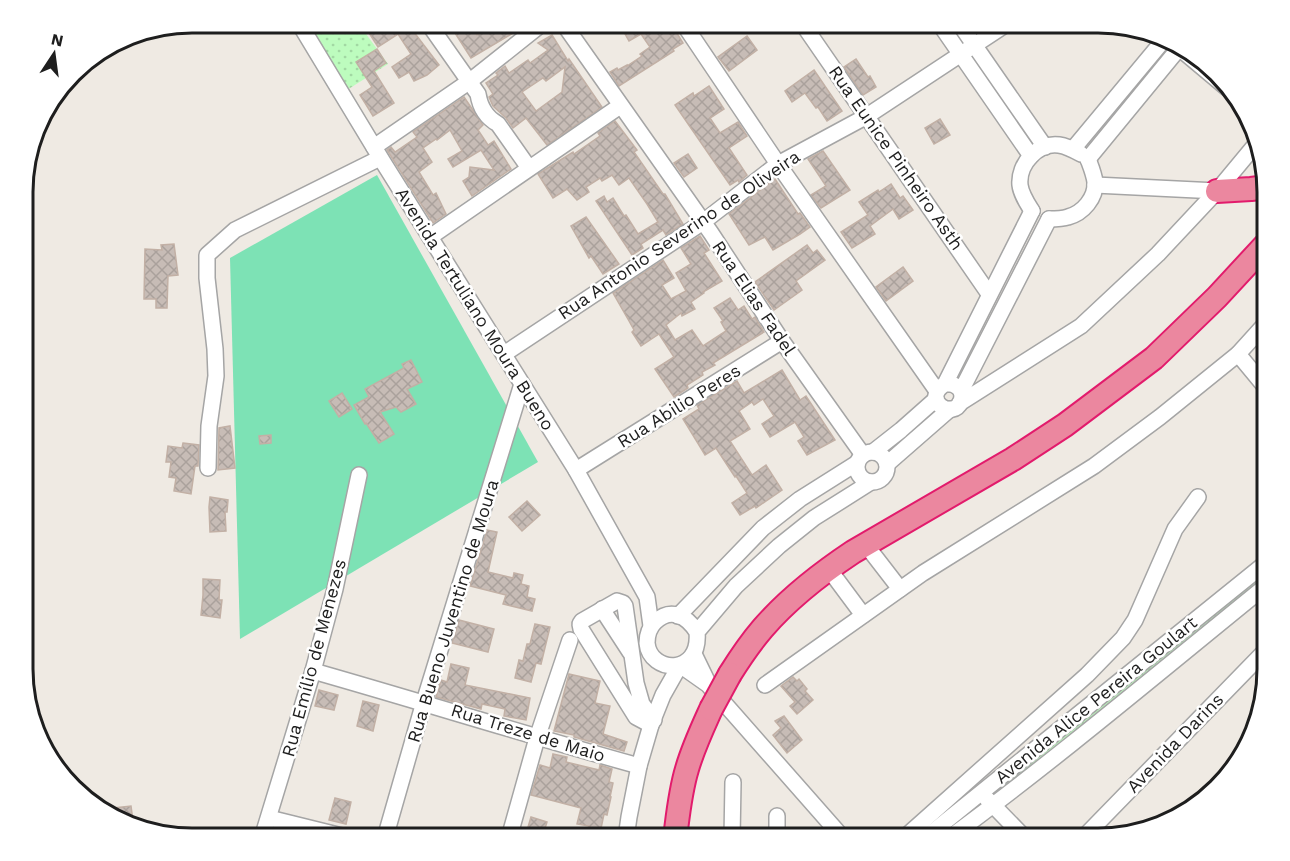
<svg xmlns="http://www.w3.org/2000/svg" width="1290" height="861" font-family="'Work Sans',sans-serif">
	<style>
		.park { fill: url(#park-dots) }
		.pitch { fill: #7de2b5 }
		.building { fill: url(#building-cross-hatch); stroke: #c2b0a5; stroke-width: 1.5; fill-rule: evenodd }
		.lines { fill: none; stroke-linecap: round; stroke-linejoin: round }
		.minor-casing { stroke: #a5a5a5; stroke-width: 18 }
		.highway-casing { stroke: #e21b6c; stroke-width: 26 }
		.minor { stroke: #fff; stroke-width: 15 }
		.highway { stroke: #eb879f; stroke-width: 22 }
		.highway-bridge-casing { stroke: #e21b6c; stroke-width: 26; stroke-linecap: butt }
		.highway-bridge { stroke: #eb879f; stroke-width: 22 }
		.labels { text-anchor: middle; stroke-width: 5; stroke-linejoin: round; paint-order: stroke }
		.street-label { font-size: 18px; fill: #1e1e1e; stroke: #fff }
		.rim { fill: none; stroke: #1e1e1e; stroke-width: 3 }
	</style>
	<defs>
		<pattern id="park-dots" width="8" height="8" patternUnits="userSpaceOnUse" patternTransform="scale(1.5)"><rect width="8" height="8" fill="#bdfcbe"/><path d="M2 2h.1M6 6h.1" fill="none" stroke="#a2d8a3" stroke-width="1.8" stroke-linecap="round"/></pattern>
		<pattern id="building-cross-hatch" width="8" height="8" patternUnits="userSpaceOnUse" patternTransform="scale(1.5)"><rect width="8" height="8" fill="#c7bcb6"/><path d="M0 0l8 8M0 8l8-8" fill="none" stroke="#aaa19c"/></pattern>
	</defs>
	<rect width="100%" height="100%" fill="#efeae3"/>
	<g class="park">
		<polygon points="304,23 358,23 388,64 347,90"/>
		<polygon points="1267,569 1267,579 945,838 933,838"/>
	</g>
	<polygon class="pitch" points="377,175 538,462 240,639 230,258"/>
	<g class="building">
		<polygon points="362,22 381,22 384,26 389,22 402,22 406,29 410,27 439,65 427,75 414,81 409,72 399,78 392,67 411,54 398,34 378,47"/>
		<polygon points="459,22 469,22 477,35 499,22 528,22 520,29 471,58 453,30 460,25"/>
		<polygon points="625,22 670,22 683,43 673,49 674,51 619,86 610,72 617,68 618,70 627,65 627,66 642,56 640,54 650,47 641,34 629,41 620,25"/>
		<path d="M552,35L568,61L569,59L602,107L547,145L526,118L513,128L506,118L493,106L489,97L493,94L486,83L498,75L496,73L505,66L509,73L528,60L530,63L548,50L538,43ZM565,67L562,92L536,111L522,92L543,78L546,81Z"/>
		<polygon points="747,36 757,50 729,71 718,57"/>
		<polygon points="377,49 386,63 374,71 394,103 373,116 360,95 372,87 356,62"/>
		<polygon points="856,59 868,77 870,76 876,87 863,95 844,67"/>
		<polygon points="814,70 842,111 827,121 818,107 816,108 805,93 792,102 785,91"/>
		<polygon points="709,86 724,109 710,118 720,133 738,122 747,136 729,148 747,175 739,182 738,180 730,185 675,105 693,93 694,96"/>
		<polygon points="464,97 483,125 478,130 488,145 494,141 511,169 472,196 463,181 469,177 470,167 494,170 481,150 453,167 448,159 462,151 450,130 437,140 436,139 423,148 432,162 419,172 433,195 436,193 446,214 433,223 387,150 391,147 395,152 417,137 413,132"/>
		<polygon points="940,119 950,135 934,144 925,128"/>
		<polygon points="615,121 637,150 634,152 663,194 665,194 683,224 666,235 663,230 641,244 643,248 632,255 596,201 604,196 607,202 613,198 624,216 626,215 638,234 658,222 647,204 629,178 619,185 612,175 602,181 600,178 586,187 589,192 577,200 567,189 553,198 538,174 573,152 574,154 600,136 598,133"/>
		<polygon points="823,151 850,190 821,208 811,195 826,186 808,159"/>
		<polygon points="688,154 697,168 684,177 674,163"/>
		<polygon points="775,179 798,214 800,213 810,227 800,234 773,250 765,237 749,245 729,214"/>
		<polygon points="891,184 900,198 903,196 913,210 899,219 893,209 870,226 875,234 852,248 841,232 868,215 859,202 878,190 879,192"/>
		<polygon points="586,217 619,264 603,274 591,256 589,258 571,226"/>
		<polygon points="700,236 709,250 704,253 722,281 703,292 704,293 691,302 695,309 682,316 681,313 666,325 675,340 692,330 703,346 726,331 721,322 723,321 714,308 730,298 738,310 744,306 752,319 755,317 764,332 713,363 715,365 702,372 703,375 687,385 688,388 674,397 655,369 674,357 659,334 641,346 632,332 634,330 629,321 613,293 663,260 674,278 662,285 671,299 686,291 676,273 691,264 681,248"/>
		<polygon points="174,244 178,275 168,276 167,308 156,308 156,299 144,299 145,249 162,250 161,245"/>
		<polygon points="807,245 813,253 817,250 825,260 796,281 802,290 774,310 755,282"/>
		<polygon points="903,267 913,281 886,301 876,287"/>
		<polygon points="411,360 422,382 407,389 416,404 401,412 396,407 380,412 394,434 379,443 366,423 365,424 354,405 369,397 365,389 404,368 402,364"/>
		<polygon points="782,370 800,400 806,396 835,440 807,455 798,441 804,437 795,422 770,437 762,424 774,416 763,399 754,405 752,402 739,411 750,429 730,441 752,475 766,465 782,490 756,508 755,506 740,515 732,503 747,493 736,476 735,477 716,448 705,455 683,419 699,409 697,405 737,381 744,393"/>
		<polygon points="342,393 352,409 339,417 329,401"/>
		<polygon points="230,426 235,468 218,470 219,428"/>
		<polygon points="271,435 271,443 260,444 259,436"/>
		<polygon points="183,443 199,445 198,466 195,466 191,494 174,491 176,478 169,477 171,462 166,462 168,446 182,448"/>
		<polygon points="210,497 228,500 227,512 225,512 226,531 210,532 209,507"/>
		<polygon points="527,501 540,515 522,531 509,517"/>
		<polygon points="487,530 497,532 488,572 513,578 514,573 523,575 521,584 529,586 527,597 535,599 532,611 503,604 506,595 470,586"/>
		<polygon points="203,579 220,580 219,600 222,600 220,618 201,615 203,595"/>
		<polygon points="459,620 494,629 488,652 452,643"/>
		<polygon points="535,624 550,627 541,664 536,663 531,682 515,678 519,660 523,661 527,644 530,644"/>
		<polygon points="451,664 469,668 465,685 530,698 526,720 504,716 505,709 482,704 481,709 436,697 441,680 447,682"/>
		<polygon points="569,674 600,681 595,703 610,706 603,734 627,742 624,751 574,737 574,735 554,731"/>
		<polygon points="793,677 797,681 799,679 807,689 805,691 813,700 797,714 790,706 795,702 781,686"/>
		<polygon points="319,690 338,695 334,710 315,706"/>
		<polygon points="363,701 379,705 373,731 357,726"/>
		<polygon points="784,716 802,740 787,753 773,735 781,728 775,721"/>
		<polygon points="553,754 567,757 566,762 599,770 600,765 612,769 609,782 613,783 610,797 611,797 607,815 604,814 599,838 589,838 590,832 588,832 589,826 577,824 581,808 531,795 540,765 550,768"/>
		<polygon points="335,798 351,802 346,824 329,820"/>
		<polygon points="131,806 133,821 115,815 114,808"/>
		<polygon points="531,817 547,822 542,838 526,834"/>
	</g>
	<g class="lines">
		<defs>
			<g id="minor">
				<polyline points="299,23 383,162 576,470 647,597 651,626"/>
				<path d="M428,23L478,94C480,107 487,118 498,124L529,168"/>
				<polyline points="563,23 711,233 782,341 863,455"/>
				<polyline points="683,23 778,164 937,391"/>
				<polyline points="802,23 989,294"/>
				<polyline points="939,23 1031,156"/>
				<polyline points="959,23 1045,147"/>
				<polyline points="1178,47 1227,88"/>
				<polyline points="374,147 470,81 543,23"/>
				<polyline points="1073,149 1162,42"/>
				<polyline points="1088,159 1180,47"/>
				<polyline points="1095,185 1217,191"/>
				<path d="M1032,211C1027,203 1021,194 1020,185C1018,164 1038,142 1059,145C1067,146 1074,150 1081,154"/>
				<path d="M1049,219C1055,219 1062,219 1068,217C1083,213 1096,198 1095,182C1094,174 1091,167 1088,159"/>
				<polyline points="430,237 620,106"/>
				<polyline points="504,354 703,222 778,164 867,116 1008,23"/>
				<polyline points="1238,354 1267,389"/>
				<path d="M945,384C955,383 965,389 961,401C953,422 920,399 945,384L1032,211"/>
				<polyline points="961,391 1049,219"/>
				<polyline points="960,403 1081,326 1158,254 1217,191 1256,144"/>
				<circle cx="872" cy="467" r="15"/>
				<polyline points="873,452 901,430 936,399"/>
				<polyline points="887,464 950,409"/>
				<polyline points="208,468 209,426 216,376 215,349 207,278 207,255 235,230 380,158"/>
				<polyline points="576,470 782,341"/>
				<polyline points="866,545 900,589"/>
				<polyline points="828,568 863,615"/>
				<polyline points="602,609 630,652"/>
				<polyline points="678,616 763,528 800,499 857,463"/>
				<path d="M697,632C687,616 671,607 655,622C649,628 647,635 647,643C650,674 701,676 697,632L736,586L779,546L814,518L871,482"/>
				<polyline points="694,654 710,687 843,838"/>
				<path d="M313,671C422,702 530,736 639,766"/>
				<polyline points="765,685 923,573 1094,466 1160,417 1238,354 1267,322"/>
				<polyline points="651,725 636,717 581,629 580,624 582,621 617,601 623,603 625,606 636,683 642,704 654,720"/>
				<polyline points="987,799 1025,838"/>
				<polyline points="777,816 777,838"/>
				<polyline points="269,818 350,838"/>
				<polyline points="262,838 313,671 335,589 359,475"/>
				<polyline points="385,838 424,702 522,384"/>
				<polyline points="509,838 537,738 570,640"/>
				<polyline points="626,838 629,817 639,766 651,725 663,695 680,665 707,684"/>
				<polyline points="732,838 733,782"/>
				<polyline points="904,838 1087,675 1123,638 1135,620 1175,529 1198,497"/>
				<polyline points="925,838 1267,562"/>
				<path d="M949,838C1058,758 1162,670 1267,585"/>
				<polyline points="1083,838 1267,649"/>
			</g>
			<g id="highway">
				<polyline points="1217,191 1251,189 1267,187"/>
				<path d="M730,674C740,658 751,642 763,628C789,598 820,574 853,552L1013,459L1065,425L1154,358L1217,297L1267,243"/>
				<path d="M675,838C678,815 680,792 687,769C693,748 702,729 711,709"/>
			</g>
		</defs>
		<use href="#minor" class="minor-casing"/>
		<use href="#highway" class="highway-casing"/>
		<use href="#minor" class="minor"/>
		<use href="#highway" class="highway"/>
		<defs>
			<polyline id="highway-bridge" points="711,709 730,674"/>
		</defs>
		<use href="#highway-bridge" class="highway-bridge-casing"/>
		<use href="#highway-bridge" class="highway-bridge"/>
	</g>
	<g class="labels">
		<g class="street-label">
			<text transform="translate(896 158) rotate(55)" y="6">Rua Eunice Pinheiro Asth</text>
			<text transform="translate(679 235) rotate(-34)" y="6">Rua Antonio Severino de Oliveira</text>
			<text transform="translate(754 298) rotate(56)" y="6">Rua Elias Fadel</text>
			<text transform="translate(475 309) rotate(58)" y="6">Avenida Tertuliano Moura Bueno</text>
			<text transform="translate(679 406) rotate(-32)" y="6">Rua Abilio Peres</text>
			<text transform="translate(453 611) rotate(-73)" y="6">Rua Bueno Juventino de Moura</text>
			<text transform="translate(314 658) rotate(-75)" y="6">Rua Emílio de Menezes</text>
			<text transform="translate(1096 700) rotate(-39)" y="6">Avenida Alice Pereira Goulart</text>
			<text transform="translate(528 733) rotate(17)" y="6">Rua Treze de Maio</text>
			<text transform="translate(1175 743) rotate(-46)" y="6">Avenida Darins</text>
		</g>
	</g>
	<path d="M0 0H1290V861H0ZM192 33H1098A159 159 0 0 1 1257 192V669A159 159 0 0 1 1098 828H192A159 159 0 0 1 33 669V192A159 159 0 0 1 192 33Z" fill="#fff" fill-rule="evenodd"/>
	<path class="rim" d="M192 33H1098A159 159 0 0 1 1257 192V669A159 159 0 0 1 1098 828H192A159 159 0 0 1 33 669V192A159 159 0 0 1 192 33Z"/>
	<g transform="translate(54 54) rotate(13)" stroke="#ffffff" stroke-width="4.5" paint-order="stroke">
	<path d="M0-4.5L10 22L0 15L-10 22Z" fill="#1e1e1e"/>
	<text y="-9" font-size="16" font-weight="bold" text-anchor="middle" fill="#1e1e1e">N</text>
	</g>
</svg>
